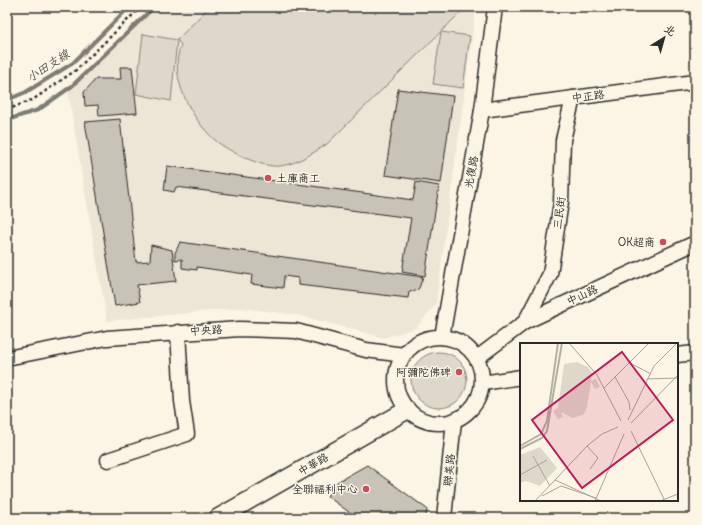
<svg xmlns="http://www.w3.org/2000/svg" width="702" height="525" font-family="Delius,'LXGW WenKai TC',sans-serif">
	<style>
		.built { fill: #ece6d7 }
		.green { fill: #ded8ca; stroke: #84827a }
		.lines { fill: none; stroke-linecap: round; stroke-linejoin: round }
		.stream { stroke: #7d7b74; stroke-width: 4 }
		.building { fill: #c8c3b7; stroke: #2b2b2b }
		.minor-casing { stroke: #2b2b2b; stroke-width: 17 }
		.major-casing { stroke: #2b2b2b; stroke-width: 20 }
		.path { stroke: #2b2b2b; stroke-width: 2.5; stroke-dasharray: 3 3; stroke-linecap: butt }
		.minor { stroke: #fcf5e5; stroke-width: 14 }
		.major { stroke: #fcf5e5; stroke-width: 17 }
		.poi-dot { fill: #d1495b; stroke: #fcf5e5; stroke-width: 1.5 }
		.labels { text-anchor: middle; stroke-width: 3; stroke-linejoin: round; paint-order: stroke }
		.street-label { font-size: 11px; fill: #2b2b2b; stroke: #fcf5e5 }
		.poi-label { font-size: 11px; fill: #2b2b2b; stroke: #fcf5e5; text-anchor: end }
		.water-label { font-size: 12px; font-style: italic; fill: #545350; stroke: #fcf5e5 }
		.inset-river { fill: none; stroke: #b4b0a5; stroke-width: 2 }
		.inset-road { fill: none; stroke: #a8a49b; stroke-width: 1 }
		.view { fill: #c2185b; fill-opacity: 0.15; stroke: #c2185b; stroke-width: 2 }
		.inset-edge { fill: none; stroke: #2b2b2b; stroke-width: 2 }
	</style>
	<rect width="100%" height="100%" fill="#fcf5e5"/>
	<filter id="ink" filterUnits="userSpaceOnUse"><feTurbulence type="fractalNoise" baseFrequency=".025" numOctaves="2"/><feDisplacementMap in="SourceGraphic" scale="8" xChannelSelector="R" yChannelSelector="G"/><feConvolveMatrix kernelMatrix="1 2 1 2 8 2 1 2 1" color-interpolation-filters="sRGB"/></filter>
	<g filter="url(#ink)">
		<polygon class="built" points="157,7 476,7 436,304 416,328 384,338 298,315 240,308 107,321 68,92"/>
		<g class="green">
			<path d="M209,7H466L327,144C313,153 297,164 280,166C262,168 229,152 215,140C191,119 168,76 181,45L177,40L171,101L136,94L143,34L177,40Z"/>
			<polygon points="441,32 470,36 463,88 433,84"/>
			<circle cx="439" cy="380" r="28"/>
		</g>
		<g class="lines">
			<g class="stream">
				<polyline points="7,100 26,92 73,63 129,7"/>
				<polyline points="7,120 38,110 72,86 154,7"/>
			</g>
		</g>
		<g class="building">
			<polygon points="120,67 132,67 137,113 99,116 98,105 85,106 84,92 96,79 121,79"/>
			<polygon points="398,89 453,96 441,183 385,175"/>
			<polygon points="120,119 136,262 150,261 151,245 172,250 176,281 137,285 140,302 115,306 85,122"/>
			<polygon points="167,166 413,200 416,182 439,186 425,276 402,272 411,218 176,187 174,192 164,190"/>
			<polygon points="180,242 423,277 419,288 416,291 409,292 408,298 298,285 298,278 284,276 283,288 251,284 252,275 197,267 197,270 182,268 182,259 175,260 175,253"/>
			<polygon points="457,370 462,370 461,374 457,373"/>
			<polygon points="367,465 427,509 426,518 357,518 327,496 337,482"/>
		</g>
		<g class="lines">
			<defs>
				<g id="minor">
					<polyline points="482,110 695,82"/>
					<polyline points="525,322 550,274 561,202 563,140 573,98"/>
					<circle cx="439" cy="380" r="43"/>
					<polyline points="442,337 482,110 495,7"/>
					<polyline points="677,355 695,353"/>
					<polyline points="7,358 107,338 240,329 296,331 366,350 404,355"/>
					<polyline points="477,358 525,322 695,243"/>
					<polyline points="483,383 521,377"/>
					<polyline points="108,460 187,434 182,401 178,332"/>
					<polyline points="444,518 454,421"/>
				</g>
				<polyline id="major" points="218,518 407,410"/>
			</defs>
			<use href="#minor" class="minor-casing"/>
			<use href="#major" class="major-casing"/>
			<polyline class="path" points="7,110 34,99 76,70 141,7"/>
			<use href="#minor" class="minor"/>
			<use href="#major" class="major"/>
		</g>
	</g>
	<g class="poi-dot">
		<circle cx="268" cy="178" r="4"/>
		<circle cx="663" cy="242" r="4"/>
		<circle cx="459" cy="372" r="4"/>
		<circle cx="366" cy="489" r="4"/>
	</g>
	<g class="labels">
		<g class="street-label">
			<text transform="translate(588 96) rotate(-7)" y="4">中正路</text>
			<text transform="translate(471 172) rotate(-80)" y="4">光復路</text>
			<text transform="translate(559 213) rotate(-83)" y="4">三民街</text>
			<text transform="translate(582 295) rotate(-25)" y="4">中山路</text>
			<text transform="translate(206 330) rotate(-3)" y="4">中央路</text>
			<text transform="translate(313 464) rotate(-30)" y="4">中華路</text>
			<text transform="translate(449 470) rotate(-84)" y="4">聯美路</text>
		</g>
		<g class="poi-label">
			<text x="276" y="182" text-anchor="start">土庫商工</text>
			<text x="655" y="246">OK超商</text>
			<text x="451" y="376">阿彌陀佛碑</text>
			<text x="358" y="493">全聯福利中心</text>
		</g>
		<g class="water-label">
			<text transform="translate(48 66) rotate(-33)" y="4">小田支線</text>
		</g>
	</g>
	<g transform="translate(520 343)">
		<rect width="158" height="158" fill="#fcf5e5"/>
		<path d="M57,19L68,24L72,30L71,38L76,36L80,44L75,46L71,39L67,64L64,71L53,75L41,69L43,74L38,76L33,68L38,65L44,21ZM20,104L37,125L20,143L6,138L0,140V112Z" fill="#ded8ca"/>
		<path class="inset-river" d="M0,103L21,91L27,78L38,0M0,106L22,95L27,88L42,0"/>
		<path class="inset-road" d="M49,0L77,32L101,78M110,20L131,31M95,34L109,59L110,67M127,36L158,35M84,45L129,0M108,77L134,23L157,0M111,80L158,32M111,88L144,156M67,103L78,115L70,126M13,113L30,143M0,132L27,117M35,137L67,103L82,91L98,84M22,153L41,143L76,155M15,158L35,137L81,158M75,158L104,91M140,158L158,151"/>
		<path class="view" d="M102,9L153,77L62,145L12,77Z"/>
		<rect width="158" height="158" class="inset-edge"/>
	</g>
	<rect width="702" height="525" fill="none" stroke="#fcf5e5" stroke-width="24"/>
	<rect x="12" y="12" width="678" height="501" fill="none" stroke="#2b2b2b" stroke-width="1.5" filter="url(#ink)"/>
	<g transform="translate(664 38) rotate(37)" stroke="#fcf5e5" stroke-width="3" paint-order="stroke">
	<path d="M0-3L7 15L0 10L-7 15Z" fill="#2b2b2b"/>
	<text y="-6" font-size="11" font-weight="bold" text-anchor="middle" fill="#2b2b2b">北</text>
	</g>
</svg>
